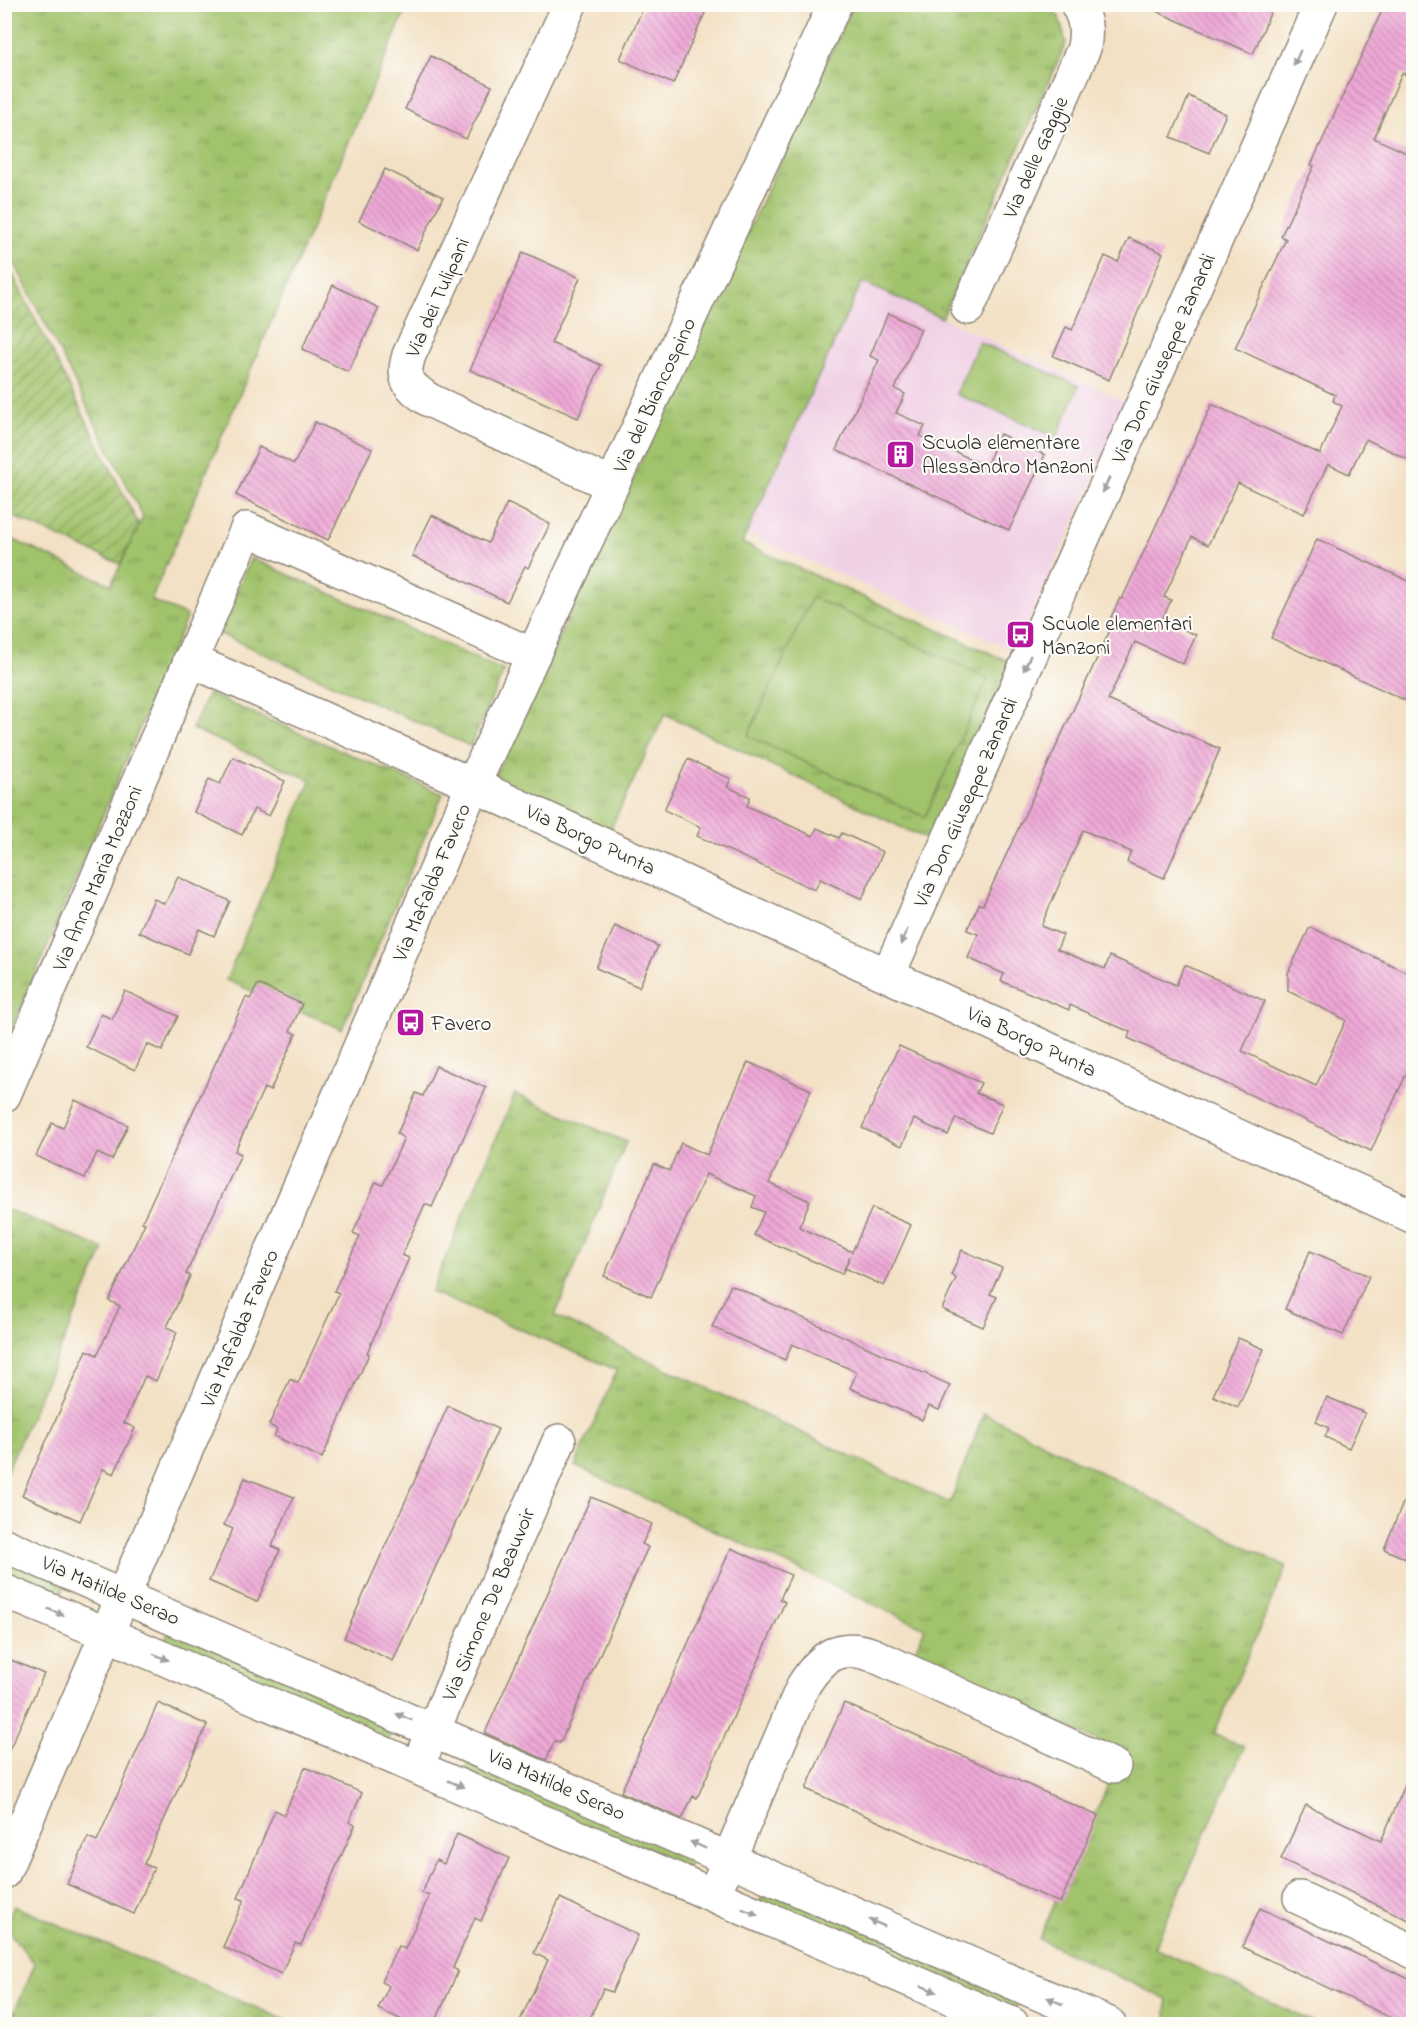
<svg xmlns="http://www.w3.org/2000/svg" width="1418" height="2029" font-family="'Indie Flower',sans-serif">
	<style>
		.built { fill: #f0d0e5 }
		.grass { fill: url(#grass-tufts); stroke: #66774c; stroke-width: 1.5 }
		.garden { fill: url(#garden-furrows); stroke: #66774c; stroke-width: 1.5 }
		.pitch { fill: #a1c36c; stroke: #66774c; stroke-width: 1.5 }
		.building { fill: url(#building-back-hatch) }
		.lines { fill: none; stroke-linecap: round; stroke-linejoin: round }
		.minor-casing { stroke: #8f8678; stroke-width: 36 }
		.minor { stroke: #fff; stroke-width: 33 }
		.oneway { fill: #a0a0a0 }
		.labels { text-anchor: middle; stroke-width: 4.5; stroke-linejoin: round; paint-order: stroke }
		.street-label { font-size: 21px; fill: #2b2b2b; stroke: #fdfcf7 }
		.poi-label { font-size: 21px; fill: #2b2b2b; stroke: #fdfcf7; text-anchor: start }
	</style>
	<defs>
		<pattern id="grass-tufts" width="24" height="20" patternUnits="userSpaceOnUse" patternTransform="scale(1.5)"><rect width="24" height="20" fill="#a1c36c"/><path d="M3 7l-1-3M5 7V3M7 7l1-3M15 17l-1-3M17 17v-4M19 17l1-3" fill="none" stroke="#839f59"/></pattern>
		<pattern id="garden-furrows" width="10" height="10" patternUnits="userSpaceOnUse" patternTransform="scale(1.5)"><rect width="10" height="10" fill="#a1c36c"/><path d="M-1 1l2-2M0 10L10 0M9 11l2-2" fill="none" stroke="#839f59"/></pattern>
		<pattern id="building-back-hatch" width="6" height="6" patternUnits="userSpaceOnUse" patternTransform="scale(1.5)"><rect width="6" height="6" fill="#efa9d7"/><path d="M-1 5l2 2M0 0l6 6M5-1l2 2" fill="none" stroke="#c28aaf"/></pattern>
	</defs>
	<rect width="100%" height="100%" fill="#fdfcf7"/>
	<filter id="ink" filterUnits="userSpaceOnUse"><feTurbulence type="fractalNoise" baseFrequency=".0167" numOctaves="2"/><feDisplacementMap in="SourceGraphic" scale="12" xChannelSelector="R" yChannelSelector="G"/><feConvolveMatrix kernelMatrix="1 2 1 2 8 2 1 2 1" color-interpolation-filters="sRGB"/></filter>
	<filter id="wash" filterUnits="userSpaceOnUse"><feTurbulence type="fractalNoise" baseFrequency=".008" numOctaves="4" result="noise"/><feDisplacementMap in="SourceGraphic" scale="24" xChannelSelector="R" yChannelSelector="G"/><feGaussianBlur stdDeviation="1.35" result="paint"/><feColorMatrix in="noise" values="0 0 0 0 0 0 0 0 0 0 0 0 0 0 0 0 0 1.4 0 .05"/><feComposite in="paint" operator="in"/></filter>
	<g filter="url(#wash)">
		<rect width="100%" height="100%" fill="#f3e1c5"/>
		<polygon class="built" points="862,282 1129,403 1015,651 747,534"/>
		<g class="grass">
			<polygon points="5,4 408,5 151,600 187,616 5,1046 5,536 111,585 143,517 5,244"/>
			<polygon points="853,5 1049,5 1059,17 1066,43 942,318 862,282 742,543 1010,662 932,842 665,714 607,836 492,782"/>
			<polygon points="251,558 504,671 470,746 218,633"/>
			<polygon points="208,694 443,794 342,1029 226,980 311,780 192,729"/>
			<polygon points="515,1094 626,1142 555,1316 950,1503 984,1413 1286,1567 1214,1734 1244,1747 1154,1948 1317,2024 1167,2024 1166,2010 1168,2000 1039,1939 1123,1752 912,1657 925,1628 575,1466 617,1370 431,1292"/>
			<polygon points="9,1210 104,1249 5,1475 4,1221"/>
			<polygon points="4,1558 66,1583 58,1603 5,1581"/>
			<polygon points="172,1624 396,1721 387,1742 163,1645"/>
			<polygon points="472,1754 695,1851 686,1872 463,1774"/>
			<polygon points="765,1887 1023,1996 1012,2016 758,1907"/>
			<polygon points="14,1906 295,2024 9,2024 35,1964 5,1927"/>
		</g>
		<polygon class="garden" points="5,259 139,525 120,564 5,513"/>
		<g class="pitch">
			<polygon points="979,342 1079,386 1057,437 956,394"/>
			<polygon points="812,597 988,678 925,817 748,736"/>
		</g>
		<g id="blocks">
			<g class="building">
				<polygon points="645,4 709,4 673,84 620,59"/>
				<polygon points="1140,4 1274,4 1253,54"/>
				<polygon points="1385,4 1413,4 1413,78 1402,73 1374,138 1413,156 1413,462 1366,439 1349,474 1328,464 1304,514 1238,483 1208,545 1192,537 1164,597 1171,600 1162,620 1196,635 1183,664 1135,642 1108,700 1220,749 1164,878 1127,862 1131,852 1083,830 1041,926 1063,935 1057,949 1105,969 1110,956 1176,985 1185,965 1265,1001 1242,1051 1316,1086 1346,1020 1288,991 1288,973 1310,927 1413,975 1413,1059 1371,1151 1128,1038 1130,1032 1070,1005 1069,1010 1001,981 1004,974 968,958 978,934 967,930 979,904 983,905 1110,630 1106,628 1120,598 1122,599 1212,404 1320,454 1342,406 1333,401 1335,395 1235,348 1286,239 1281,236 1314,166 1311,165"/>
				<polygon points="431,56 492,86 466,139 405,109"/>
				<polygon points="1189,96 1226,114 1209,153 1171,137"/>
				<polygon points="385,169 443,197 417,250 359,221"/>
				<polygon points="1129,238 1163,253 1109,380 1053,356 1066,327 1072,330 1105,256 1118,262"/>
				<polygon points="523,252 580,278 551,343 601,365 578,418 470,370"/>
				<polygon points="333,285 379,308 348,372 302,349"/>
				<polygon points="888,313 921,329 895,389 905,394 896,413 925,426 920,436 986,466 1000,434 1045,455 1009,530 836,450 879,360 870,356"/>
				<polygon points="315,422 372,449 328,540 236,495 259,447 294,464"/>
				<polygon points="507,503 550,524 528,568 525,566 507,602 412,556 432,515 488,543"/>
				<polygon points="1317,539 1413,583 1413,704 1271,638"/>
				<polygon points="233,757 285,781 269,816 254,809 242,835 194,812 209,779 220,784"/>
				<polygon points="688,759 731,779 727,787 750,797 747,806 813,836 817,828 839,838 842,833 883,852 862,899 820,879 815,890 697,836 701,827 664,810"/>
				<polygon points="178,877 230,901 214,936 199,929 188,954 139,932 154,899 165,904"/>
				<polygon points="615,926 658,946 639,987 596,968"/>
				<polygon points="258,984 302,1004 290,1031 296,1034 270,1091 264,1088 235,1151 241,1154 186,1274 190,1276 167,1327 177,1332 168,1354 156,1381 145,1376 124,1423 135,1428 114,1474 103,1469 80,1521 22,1495 87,1350 97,1355 120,1306 109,1301 145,1223 142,1222 246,997 250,999"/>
				<polygon points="125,991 178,1016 162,1051 147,1044 135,1070 86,1047 101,1014 112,1019"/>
				<polygon points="899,1046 981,1083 976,1093 1003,1104 990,1133 956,1118 948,1135 914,1119 902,1146 862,1128"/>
				<polygon points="748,1062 811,1090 769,1183 810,1201 799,1227 852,1252 872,1208 911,1225 884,1286 845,1268 850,1256 842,1274 754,1235 764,1212 752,1207 756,1196 706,1174 651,1297 604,1276 654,1164 669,1171 681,1143 707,1155"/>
				<polygon points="436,1066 486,1088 432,1207 425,1204 402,1255 409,1258 367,1353 369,1354 322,1458 274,1436 277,1429 269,1425 290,1379 298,1383 339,1293 334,1291 360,1236 353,1233 376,1182 383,1185 404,1138 397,1134 416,1093 423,1096"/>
				<polygon points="75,1100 128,1125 112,1160 97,1153 85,1178 36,1156 52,1123 63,1128"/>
				<polygon points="962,1250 1002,1268 990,1294 997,1297 983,1327 942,1309 956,1278 951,1275"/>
				<polygon points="1310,1251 1369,1276 1343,1335 1285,1309"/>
				<polygon points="731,1285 950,1385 939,1410 929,1406 922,1420 850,1388 857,1372 792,1344 785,1360 712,1327"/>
				<polygon points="1238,1338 1264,1349 1238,1407 1213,1396"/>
				<polygon points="1327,1397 1365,1413 1349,1448 1325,1437 1329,1428 1316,1422"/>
				<polygon points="448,1406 498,1429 393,1661 344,1638"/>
				<polygon points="245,1478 294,1497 272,1546 280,1550 257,1602 209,1581 233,1529 224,1525"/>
				<polygon points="1413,1479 1413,1562 1384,1549"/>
				<polygon points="591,1497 652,1524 642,1544 648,1547 560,1743 555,1741 546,1760 485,1733"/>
				<polygon points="731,1548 791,1575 780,1599 785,1602 697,1798 693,1796 682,1819 621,1792"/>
				<polygon points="4,1657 44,1674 4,1761"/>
				<polygon points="158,1703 207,1725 144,1864 154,1868 134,1914 67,1884 88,1837 97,1841"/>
				<polygon points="844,1703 1098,1816 1060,1903 806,1789"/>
				<polygon points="305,1767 362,1793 349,1822 355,1825 301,1945 295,1943 281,1974 223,1947 244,1900 238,1898 275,1810 284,1815"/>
				<polygon points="1413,1767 1413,1922 1281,1859 1306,1805 1381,1841"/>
				<polygon points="457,1834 509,1858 481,1921 475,1918 453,1968 458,1971 434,2025 413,2025 378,2009 389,1986 381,1982 398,1946 405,1949 429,1896 422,1893 436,1860 444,1864"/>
				<polygon points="560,1898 638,1935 612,1992 603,1989 587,2025 518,2025 548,1960 534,1953"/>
				<polygon points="1260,1908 1413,1981 1413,2025 1406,2025 1242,1947"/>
			</g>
		</g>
	</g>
	<g filter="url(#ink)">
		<use href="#blocks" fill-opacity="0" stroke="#8f8678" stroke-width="1.5"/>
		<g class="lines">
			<defs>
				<g id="minor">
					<path d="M570,4L409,355C401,380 409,386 429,400L612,485"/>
					<path d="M968,308L1084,48C1087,30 1086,20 1077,4"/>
					<polyline points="190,660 473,785 1414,1217"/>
					<polyline points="888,975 1321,4"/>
					<polyline points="4,1095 247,529 533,655"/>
					<polyline points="4,1545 1109,2024"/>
					<polyline points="4,1591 107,1634 1012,2024"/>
					<polyline points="425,1749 559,1441"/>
					<polyline points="4,1872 473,785 835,4"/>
					<path d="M720,1880L803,1686C821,1657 839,1642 873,1655L1114,1766"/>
					<polyline points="1300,1898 1414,1952"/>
				</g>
			</defs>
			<use href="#minor" class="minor-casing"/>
			<use href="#minor" class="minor"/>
		</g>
		<defs><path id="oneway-solid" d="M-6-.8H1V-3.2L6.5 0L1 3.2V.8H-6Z" transform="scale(1.5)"/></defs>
		<g class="oneway">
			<use href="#oneway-solid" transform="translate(1297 58) rotate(114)"/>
			<use href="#oneway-solid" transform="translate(1106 485) rotate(114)"/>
			<use href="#oneway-solid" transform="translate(1027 663) rotate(114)"/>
			<use href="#oneway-solid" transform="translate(904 937) rotate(114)"/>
			<use href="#oneway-solid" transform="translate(56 1612) rotate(22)"/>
			<use href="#oneway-solid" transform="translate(161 1657) rotate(23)"/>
			<use href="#oneway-solid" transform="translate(404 1717) rotate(-157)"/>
			<use href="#oneway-solid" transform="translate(456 1784) rotate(23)"/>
			<use href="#oneway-solid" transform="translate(698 1845) rotate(-156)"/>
			<use href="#oneway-solid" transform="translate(750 1912) rotate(23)"/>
			<use href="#oneway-solid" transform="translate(877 1923) rotate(-156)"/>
			<use href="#oneway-solid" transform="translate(929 1989) rotate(23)"/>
			<use href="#oneway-solid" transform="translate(1055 2001) rotate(-156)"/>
		</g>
	</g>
	<defs>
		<symbol id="building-square" viewBox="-11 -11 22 22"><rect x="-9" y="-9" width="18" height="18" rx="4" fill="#b5179e" stroke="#fdfcf7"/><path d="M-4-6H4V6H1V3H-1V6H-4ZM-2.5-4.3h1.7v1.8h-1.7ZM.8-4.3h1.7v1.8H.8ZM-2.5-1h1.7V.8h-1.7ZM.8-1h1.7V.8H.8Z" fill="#fff"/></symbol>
		<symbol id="bus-square" viewBox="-11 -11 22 22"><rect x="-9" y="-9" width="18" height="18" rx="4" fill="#b5179e" stroke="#fdfcf7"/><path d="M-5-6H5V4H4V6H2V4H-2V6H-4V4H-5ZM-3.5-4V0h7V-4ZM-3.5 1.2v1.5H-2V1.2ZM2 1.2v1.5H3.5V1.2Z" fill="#fff"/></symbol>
	</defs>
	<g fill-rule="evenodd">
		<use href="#building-square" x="884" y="438" width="33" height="33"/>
		<use href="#bus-square" x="1004" y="618" width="33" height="33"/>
		<use href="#bus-square" x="394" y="1006" width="33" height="33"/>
	</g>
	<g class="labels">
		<g class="street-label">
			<text transform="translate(1035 157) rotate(-66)" y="7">Via delle Gaggie</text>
			<text transform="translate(437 297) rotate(-66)" y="7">Via dei Tulipani</text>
			<text transform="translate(1163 358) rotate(-66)" y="7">Via Don Giuseppe Zanardi</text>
			<text transform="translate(654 395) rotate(-65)" y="7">Via del Biancospino</text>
			<text transform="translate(965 802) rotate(-66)" y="7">Via Don Giuseppe Zanardi</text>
			<text transform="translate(591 839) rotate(25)" y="7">Via Borgo Punta</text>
			<text transform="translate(97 878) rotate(-67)" y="7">Via Anna Maria Mozzoni</text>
			<text transform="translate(431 882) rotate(-67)" y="7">Via Mafalda Favero</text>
			<text transform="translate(1032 1041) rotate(25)" y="7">Via Borgo Punta</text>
			<text transform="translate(239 1328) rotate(-67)" y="7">Via Mafalda Favero</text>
			<text transform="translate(111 1590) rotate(23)" y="7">Via Matilde Serao</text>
			<text transform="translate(488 1604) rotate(-67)" y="7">Via Simone De Beauvoir</text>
			<text transform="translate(557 1784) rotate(24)" y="7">Via Matilde Serao</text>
		</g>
		<g class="poi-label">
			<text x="922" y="449">Scuola elementare<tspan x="922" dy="24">Alessandro Manzoni</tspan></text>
			<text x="1042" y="630">Scuole elementari<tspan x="1042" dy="24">Manzoni</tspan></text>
			<text x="431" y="1030">Favero</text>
		</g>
	</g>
	<rect width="1418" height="2029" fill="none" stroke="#fdfcf7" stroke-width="24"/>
</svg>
